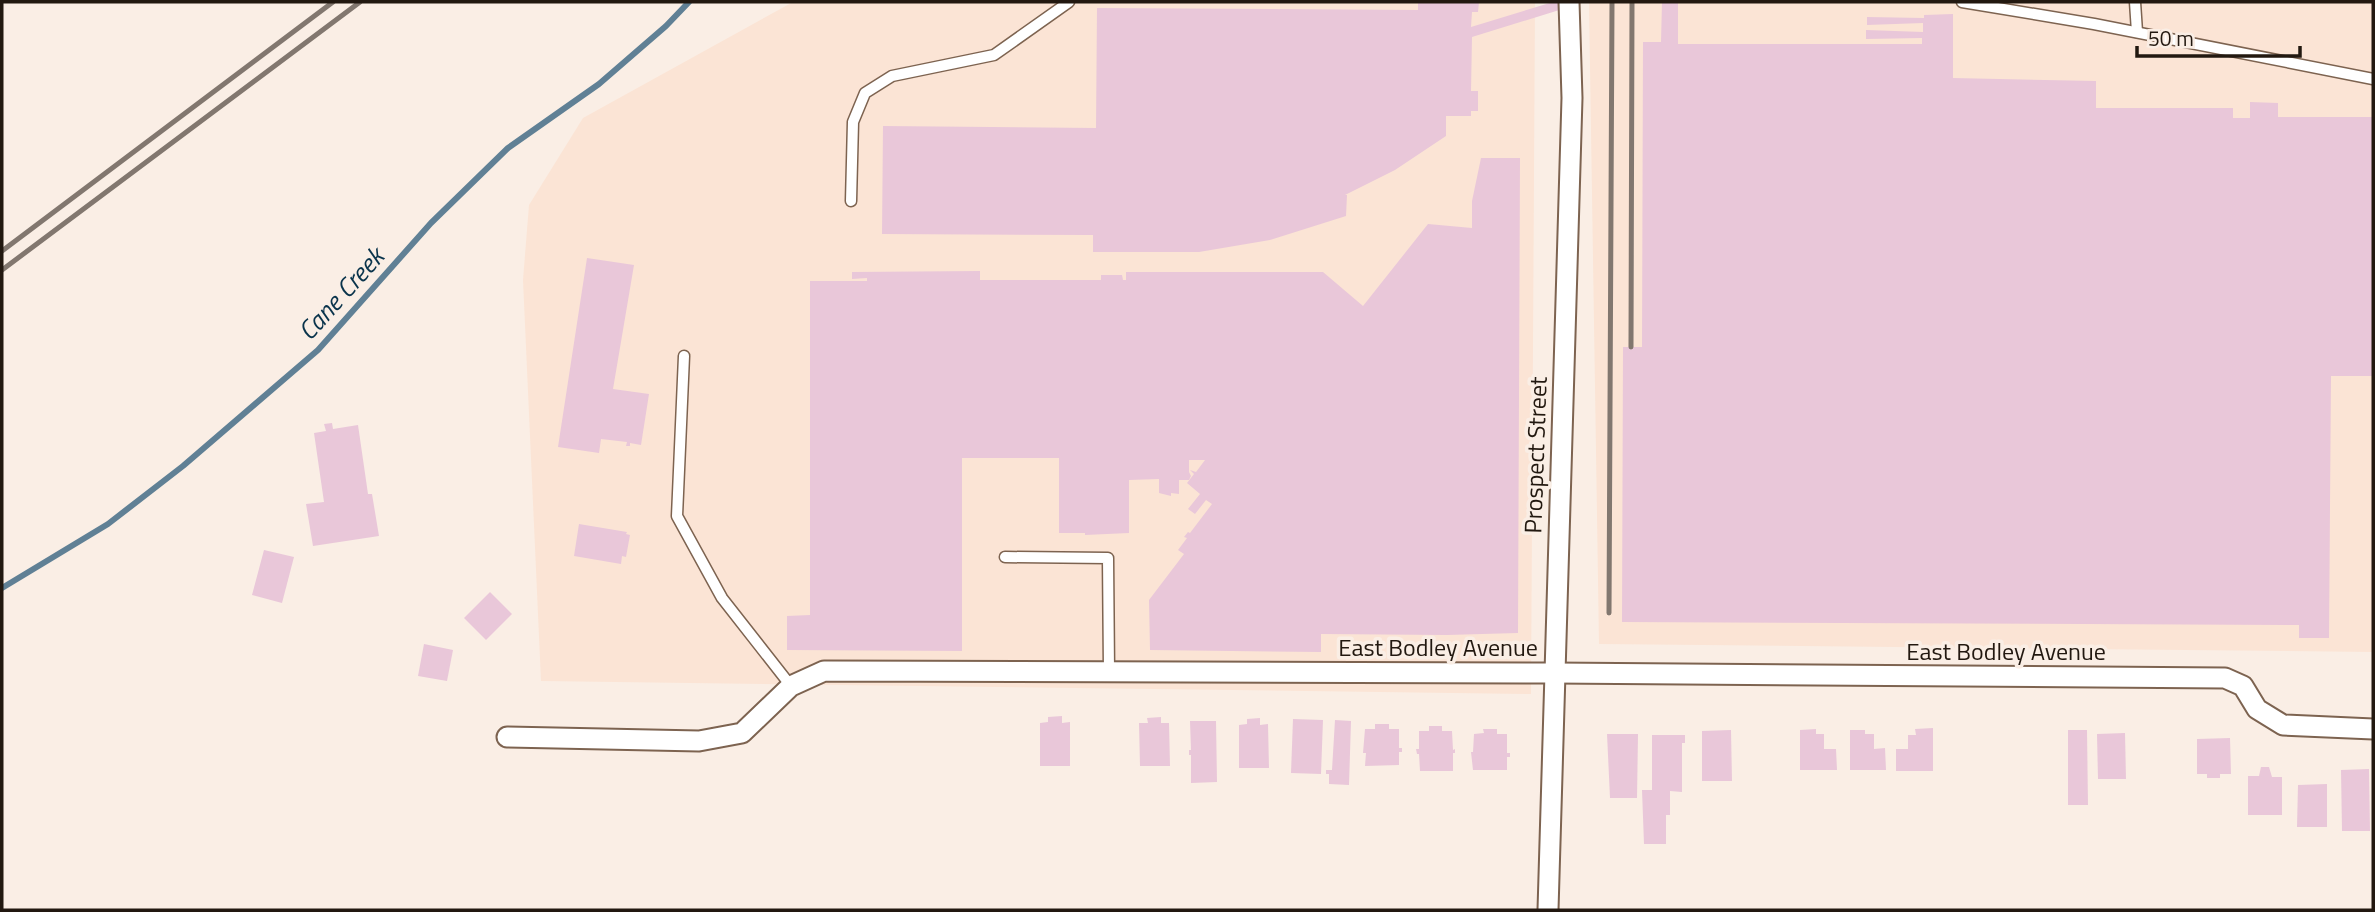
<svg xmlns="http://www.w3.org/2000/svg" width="2375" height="912" font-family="'Titillium Web',sans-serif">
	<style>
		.built { fill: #fbe4d5 }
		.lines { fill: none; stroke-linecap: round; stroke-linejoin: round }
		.stream { stroke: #608095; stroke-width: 6 }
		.building { fill: #e9c7d9 }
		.lane-casing { stroke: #7d6350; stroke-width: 13 }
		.street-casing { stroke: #7d6350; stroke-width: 23 }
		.lane { stroke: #fff; stroke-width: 10 }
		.street { stroke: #fff; stroke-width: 19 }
		.rail { stroke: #82776f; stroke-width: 5 }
		.labels { text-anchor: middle; stroke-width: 7; stroke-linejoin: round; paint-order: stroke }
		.street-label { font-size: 24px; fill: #221810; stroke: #faeee5 }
		.water-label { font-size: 26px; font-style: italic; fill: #09334b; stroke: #faeee5 }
	</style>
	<rect width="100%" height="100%" fill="#faeee5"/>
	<g class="built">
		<polygon points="793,2 1535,2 1531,694 541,681 523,280 529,205 583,118"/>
		<polygon points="1589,2 2373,2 2373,652 1599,644"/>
	</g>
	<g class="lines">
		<polyline class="stream" points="2,588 108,524 183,466 318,350 431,223 508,148 599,84 666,26 689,2"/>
	</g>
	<g class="building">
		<polygon points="1418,2 1479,2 1478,12 1472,12 1471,27 1553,2 1585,2 1472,37 1471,91 1478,91 1478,111 1471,111 1471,116 1446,116 1446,136 1395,170 1345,195 1347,195 1346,216 1270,240 1199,252 1093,252 1093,235 882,234 883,126 1096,128 1097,8 1418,10"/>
		<polygon points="1662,2 1678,2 1678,44 1922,44 1922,38 1866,39 1866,30 1923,32 1923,23 1867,25 1867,17 1924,18 1924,15 1953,14 1953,78 2096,81 2096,108 2233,108 2233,118 2250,118 2250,102 2278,103 2278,117 2373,117 2373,376 2331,376 2329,638 2299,638 2299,625 1622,622 1623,347 1642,347 1643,42 1661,42"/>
		<polygon points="1481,158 1520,158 1518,633 1447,635 1321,634 1321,652 1150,650 1149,600 1184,554 1178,550 1187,538 1184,537 1188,532 1190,533 1212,504 1206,500 1195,514 1188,509 1200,494 1187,483 1194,474 1190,470 1196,472 1205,460 1189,460 1189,472 1191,476 1189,480 1179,480 1179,494 1171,493 1171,496 1159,493 1159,479 1129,480 1129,533 1085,535 1085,533 1059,533 1059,458 962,458 962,651 787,650 787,616 810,615 810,281 867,281 867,278 852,279 852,272 980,271 980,280 1101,280 1101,275 1122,275 1123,280 1126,280 1126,272 1323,272 1363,306 1428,224 1472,228 1472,201"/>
		<polygon points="587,258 634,265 613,389 649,394 641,445 630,443 630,446 626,446 627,442 601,439 599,453 558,447"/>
		<polygon points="332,423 333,429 358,425 368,494 372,494 379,536 313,546 306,504 324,502 314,433 326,431 324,424"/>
		<polygon points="579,524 627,532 626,534 630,535 626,557 622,556 621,564 574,556"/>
		<polygon points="264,550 294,557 282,603 252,595"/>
		<polygon points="490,592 512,614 486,640 464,618"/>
		<polygon points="424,644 453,650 447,681 418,676"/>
		<polygon points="1062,716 1062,723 1070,722 1070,766 1040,766 1040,723 1048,722 1048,717"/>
		<polygon points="1161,717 1161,723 1169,723 1170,766 1140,766 1139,723 1148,723 1147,718"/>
		<polygon points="1260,718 1260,725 1268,724 1269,768 1239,768 1239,725 1247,724 1247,719"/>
		<polygon points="1293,719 1323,720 1321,774 1291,773"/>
		<polygon points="1335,720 1351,721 1349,785 1329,784 1329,774 1326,774 1326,770 1332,770"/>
		<polygon points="1190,721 1216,721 1217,782 1191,783 1191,755 1189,755 1189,750 1191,750"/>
		<polygon points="1375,724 1389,724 1389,729 1399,729 1399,748 1402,748 1402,752 1399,752 1399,765 1365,766 1366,753 1363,753 1365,729 1375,729"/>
		<polygon points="1429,726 1442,726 1442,731 1452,731 1453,750 1455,749 1455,753 1453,753 1453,771 1420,771 1419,754 1417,754 1416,749 1419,749 1419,731 1429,731"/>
		<polygon points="1933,728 1933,771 1896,771 1896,749 1908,749 1908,735 1916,735 1915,729"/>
		<polygon points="1483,729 1497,729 1497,734 1507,734 1507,753 1510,753 1510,757 1507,757 1507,770 1473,770 1471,752 1473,752 1474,734 1484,733"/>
		<polygon points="1816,729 1816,734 1824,734 1824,749 1836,749 1837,770 1800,770 1800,730"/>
		<polygon points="1731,730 1732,781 1702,781 1702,731"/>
		<polygon points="1850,730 1865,730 1865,734 1874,734 1874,749 1885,748 1886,770 1850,770"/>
		<polygon points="2068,730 2087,730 2088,805 2068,805"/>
		<polygon points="2125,733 2126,779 2098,779 2097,734"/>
		<polygon points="1607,734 1638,734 1637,798 1610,798"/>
		<polygon points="1652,735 1685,735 1685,743 1682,743 1682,792 1670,791 1670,815 1666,815 1666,844 1644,844 1642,790 1652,790"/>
		<polygon points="2230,738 2231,774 2220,774 2220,778 2207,778 2207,774 2197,774 2197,739"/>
		<polygon points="2261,767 2269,767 2272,777 2282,777 2282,815 2248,815 2248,776 2259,776"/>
		<polygon points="2369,769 2370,831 2342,831 2341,770"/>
		<polygon points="2327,784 2327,827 2297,827 2298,785"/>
	</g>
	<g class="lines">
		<defs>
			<g id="lane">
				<polyline points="1962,2 2094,24 2373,79"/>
				<polyline points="2135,2 2137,32"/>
				<polyline points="851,201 853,122 865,93 892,76 994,55 1069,2"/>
				<polyline points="684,356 677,516 722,598 791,686"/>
				<polyline points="1005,557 1108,558 1109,671"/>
			</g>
			<g id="street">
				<polyline points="507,737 699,741 742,733 791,686 824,671 1553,673 2225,678 2243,686 2257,709 2283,725 2373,729"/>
				<polyline points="1548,910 1572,98 1569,2"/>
			</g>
		</defs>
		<use href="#lane" class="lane-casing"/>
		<use href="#street" class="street-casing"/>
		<use href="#lane" class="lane"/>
		<use href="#street" class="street"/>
		<g class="rail">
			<polyline points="2,251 333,2"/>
			<polyline points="2,270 360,2"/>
			<polyline points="1631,347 1632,2"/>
			<polyline points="1609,613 1612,2"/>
		</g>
	</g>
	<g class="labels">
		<g class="street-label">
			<text transform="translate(1536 455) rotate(-88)" y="8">Prospect Street</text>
			<text x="1438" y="656">East Bodley Avenue</text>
			<text x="2006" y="660">East Bodley Avenue</text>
		</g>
		<g class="water-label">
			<text transform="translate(341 294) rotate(-48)" y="9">Cane Creek</text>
		</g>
	</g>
	<rect width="2375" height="912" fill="none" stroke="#221810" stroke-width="7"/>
	<path d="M2137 46v10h163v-10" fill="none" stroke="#221810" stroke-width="3.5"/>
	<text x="2148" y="46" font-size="21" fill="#221810" stroke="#faeee5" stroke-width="5" paint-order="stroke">50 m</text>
</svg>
